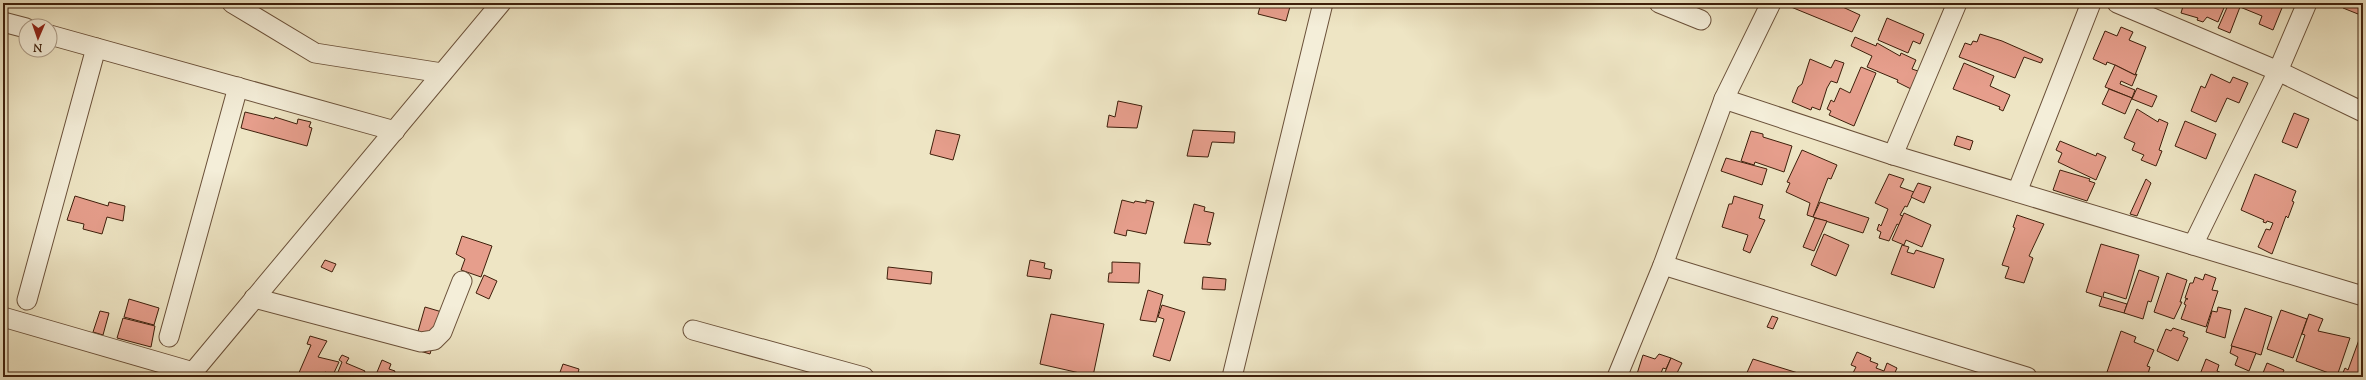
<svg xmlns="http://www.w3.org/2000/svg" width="2366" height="380" font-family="'Sorts Mill Goudy',serif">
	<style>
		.building { fill: #e69e8c; stroke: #3e1f0b }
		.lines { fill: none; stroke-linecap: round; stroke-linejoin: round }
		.minor-casing { stroke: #6a5039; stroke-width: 21 }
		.minor { stroke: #f4eed9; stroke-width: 19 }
	</style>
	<rect width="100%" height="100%" fill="#eee5c4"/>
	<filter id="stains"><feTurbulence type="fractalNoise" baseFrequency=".005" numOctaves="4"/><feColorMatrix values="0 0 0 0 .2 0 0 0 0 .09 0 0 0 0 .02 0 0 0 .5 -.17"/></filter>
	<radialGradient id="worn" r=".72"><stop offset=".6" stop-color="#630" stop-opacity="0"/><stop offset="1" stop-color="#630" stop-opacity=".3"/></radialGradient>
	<g class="building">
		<polygon points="1261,3 1291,3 1286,21 1258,14"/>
		<polygon points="1792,3 1834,3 1860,15 1852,32 1791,7"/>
		<polygon points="2184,3 2226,3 2218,22 2207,17 2203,22 2197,20 2198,18 2181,13"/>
		<polygon points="2229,3 2284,3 2273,30 2259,24 2262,16 2240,7 2230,33 2218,28"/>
		<polygon points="2345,3 2363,3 2363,16 2343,8"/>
		<polygon points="1887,18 1924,34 1920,44 1913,41 1908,53 1878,40"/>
		<polygon points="2121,27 2133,32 2129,40 2146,47 2135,75 2115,65 2107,62 2106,65 2093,59 2105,31 2117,36"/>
		<polygon points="1980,34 2002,41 2043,59 2041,63 2024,57 2015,78 1959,57 1965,43 1971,45 1973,41 1977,42"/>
		<polygon points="1855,37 1876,46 1877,43 1900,56 1901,53 1916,60 1912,69 1918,71 1911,89 1897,82 1898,80 1867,67 1872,56 1851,46"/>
		<polygon points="1810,59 1831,68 1835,60 1844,63 1837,83 1831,81 1827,88 1820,110 1812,107 1811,110 1792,102 1798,87 1802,84"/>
		<polygon points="1964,63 1994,76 1990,86 2010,95 2003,111 1999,109 2000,107 1953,89"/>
		<polygon points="2115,65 2135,75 2137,74 2132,86 2121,81 2120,84 2135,90 2132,98 2105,87"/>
		<polygon points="1861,67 1876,73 1854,126 1829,115 1831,111 1827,109 1831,100 1834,102 1840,88 1850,93"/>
		<polygon points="2211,74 2230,83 2233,77 2248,83 2239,103 2227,98 2216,122 2191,111 2201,86 2205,88"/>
		<polygon points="2137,88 2157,96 2152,107 2132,99"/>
		<polygon points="2109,89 2132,98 2125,114 2102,104"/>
		<polygon points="1118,101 1142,106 1137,128 1107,127 1109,115 1115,117"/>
		<polygon points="2137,109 2158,122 2159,119 2168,123 2159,150 2162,151 2156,166 2141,160 2144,155 2132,150 2135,143 2124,138"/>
		<polygon points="245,112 274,119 275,117 297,124 298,119 311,122 309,127 312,128 307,146 241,128"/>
		<polygon points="2294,113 2309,119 2297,148 2282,142"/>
		<polygon points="2185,121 2216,134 2206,159 2175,146"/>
		<polygon points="936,130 960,135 953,160 930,154"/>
		<polygon points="1193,130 1235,132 1234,143 1212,142 1208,157 1187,156"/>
		<polygon points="1751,131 1763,134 1763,137 1792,146 1784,172 1755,162 1754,165 1741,161"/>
		<polygon points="1957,136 1973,141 1970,150 1954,145"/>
		<polygon points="2060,141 2096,156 2097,153 2106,157 2096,180 2058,162 2062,153 2056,150"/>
		<polygon points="1802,150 1837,165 1831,179 1828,178 1813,217 1807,215 1810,203 1786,192 1790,183 1787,182"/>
		<polygon points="1726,158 1767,169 1762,185 1721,171"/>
		<polygon points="2060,170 2090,179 2089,181 2095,183 2087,201 2053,190"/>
		<polygon points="1889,174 1904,179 1900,187 1914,192 1907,207 1905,206 1900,215 1903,216 1899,225 1897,224 1889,241 1879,238 1881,232 1877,230 1879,224 1881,226 1888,209 1875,203"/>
		<polygon points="2255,174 2296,191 2292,201 2294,202 2288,218 2286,216 2272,254 2258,247 2266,229 2270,230 2273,223 2267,221 2266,223 2263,222 2264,220 2241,210"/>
		<polygon points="2146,179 2151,183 2137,216 2130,214"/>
		<polygon points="1918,183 1931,187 1924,203 1911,197"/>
		<polygon points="75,196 108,206 109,202 125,206 123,221 107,217 102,234 83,229 84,224 67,220"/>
		<polygon points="1734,196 1763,205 1759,218 1765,220 1750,253 1743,250 1748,235 1722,227 1729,204 1732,204"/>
		<polygon points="1122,200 1134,203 1135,201 1146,203 1146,200 1154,202 1146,234 1127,230 1126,236 1114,233"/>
		<polygon points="1820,202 1869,218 1863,233 1813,217"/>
		<polygon points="1194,204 1205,207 1204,211 1214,213 1207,242 1211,243 1210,245 1184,243"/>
		<polygon points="1904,213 1931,225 1922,247 1906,240 1904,245 1892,240"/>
		<polygon points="2017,215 2044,224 2029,256 2033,258 2024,283 2005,278 2009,267 2002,265 2015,228 2013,227"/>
		<polygon points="1815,218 1827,221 1814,251 1803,247"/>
		<polygon points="1824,234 1849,245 1836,276 1811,265"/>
		<polygon points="462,236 492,246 481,277 461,270 465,259 456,254"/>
		<polygon points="2101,244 2139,255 2126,299 2104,292 2103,297 2127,304 2124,313 2099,306 2102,297 2086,292"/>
		<polygon points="1902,245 1909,247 1907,252 1914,254 1916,250 1944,259 1934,288 1891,274"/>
		<polygon points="325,260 336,264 332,272 321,267"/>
		<polygon points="1030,260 1045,263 1044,268 1052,270 1050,279 1027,276"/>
		<polygon points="1112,262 1140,263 1139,283 1108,282 1109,273 1112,273"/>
		<polygon points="888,267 932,272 931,284 887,279"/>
		<polygon points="2139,270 2159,277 2151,302 2148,301 2143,319 2124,313"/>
		<polygon points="2167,273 2187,280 2180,302 2182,302 2174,319 2154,312"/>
		<polygon points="2205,274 2216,278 2212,290 2218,291 2206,327 2181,319 2186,305 2184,304 2186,299 2188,299 2185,298 2190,283 2193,283 2195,277 2203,280"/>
		<polygon points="484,275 497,281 489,299 476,293"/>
		<polygon points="1203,277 1226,279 1225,290 1202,289"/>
		<polygon points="1148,290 1163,295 1156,322 1140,320"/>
		<polygon points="129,299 159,308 154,325 124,317"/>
		<polygon points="1162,305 1185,312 1170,361 1153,356 1164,319 1158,317"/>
		<polygon points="425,307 442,312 430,354 413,349"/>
		<polygon points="2218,307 2231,310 2225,338 2206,332 2212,311 2217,312"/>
		<polygon points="2245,308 2272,317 2261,355 2231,346"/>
		<polygon points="2281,310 2307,319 2293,358 2267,349"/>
		<polygon points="100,311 109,313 103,335 93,332"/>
		<polygon points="1051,314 1104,324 1093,376 1040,364"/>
		<polygon points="2309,314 2323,319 2318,331 2350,338 2337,376 2296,361 2305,335 2302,334"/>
		<polygon points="1772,316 1778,318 1773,329 1767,327"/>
		<polygon points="123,318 155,326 151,347 117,338"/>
		<polygon points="2173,328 2185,332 2183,336 2188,338 2178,361 2157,351 2166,329 2171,331"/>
		<polygon points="2121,331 2136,337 2134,342 2154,350 2147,366 2150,367 2147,377 2123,377 2107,372"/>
		<polygon points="310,336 327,341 318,357 339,362 333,375 325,372 323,377 294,377 298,375 311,345 307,344"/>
		<polygon points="2360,337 2363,338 2363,377 2341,377 2345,368 2348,370"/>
		<polygon points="2232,346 2256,353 2249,371 2235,365 2238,357 2230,353"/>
		<polygon points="1857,352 1871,358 1870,361 1878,364 1876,368 1884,371 1887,363 1897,368 1893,377 1851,377 1856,367 1851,365"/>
		<polygon points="1659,354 1671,358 1666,369 1663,368 1661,373 1664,374 1663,377 1636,377 1643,355 1655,359"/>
		<polygon points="342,355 349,358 346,363 365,371 362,377 336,377 342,362 339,360"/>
		<polygon points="1671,358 1682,363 1677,373 1681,375 1680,377 1663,377"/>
		<polygon points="1753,359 1772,365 1798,373 1796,377 1745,377"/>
		<polygon points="2206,359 2219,365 2217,371 2231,377 2199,377"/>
		<polygon points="382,360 391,364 389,369 395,371 393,377 375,377"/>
		<polygon points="2267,363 2284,370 2281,377 2272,377 2263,373"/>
		<polygon points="563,364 579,369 577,377 559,375"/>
	</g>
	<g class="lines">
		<defs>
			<g id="minor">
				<polyline points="232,3 315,53 442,73"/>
				<polyline points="1659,3 1701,20"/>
				<polyline points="2117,3 2278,71 2363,112"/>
				<polyline points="3,22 26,28"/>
				<polyline points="50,35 395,131"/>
				<polyline points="1724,99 1893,155 2363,296"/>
				<polyline points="1893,155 1957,3"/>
				<polyline points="2017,192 2091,3"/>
				<polyline points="2193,245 2278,71 2307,3"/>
				<polyline points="1663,265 2027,377"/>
				<polyline points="254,298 421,342 434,340 442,332 462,281"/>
				<polyline points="27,300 96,48"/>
				<polyline points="3,317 193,372"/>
				<polyline points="693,330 864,377"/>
				<polyline points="169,337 238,87"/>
				<polyline points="192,377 193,372 501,3"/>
				<polyline points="1232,377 1323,3"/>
				<polyline points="1617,377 1663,265 1724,99 1771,3"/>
			</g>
		</defs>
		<use href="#minor" class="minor-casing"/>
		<use href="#minor" class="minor"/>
	</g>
	<rect width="2366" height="380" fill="none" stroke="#eee5c4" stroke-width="16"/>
	<rect x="4" y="4" width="2358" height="372" fill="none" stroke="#3e1f0b" stroke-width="2"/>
	<rect x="8" y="8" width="2350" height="364" fill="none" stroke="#3e1f0b"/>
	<g transform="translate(38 38) rotate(182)"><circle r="19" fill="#f4eed9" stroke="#ab9b87"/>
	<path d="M0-3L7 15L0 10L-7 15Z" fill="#8f2418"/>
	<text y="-6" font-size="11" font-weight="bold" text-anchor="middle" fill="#3e1f0b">N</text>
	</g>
	<rect width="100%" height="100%" filter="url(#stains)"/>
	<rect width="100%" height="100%" fill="url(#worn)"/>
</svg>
